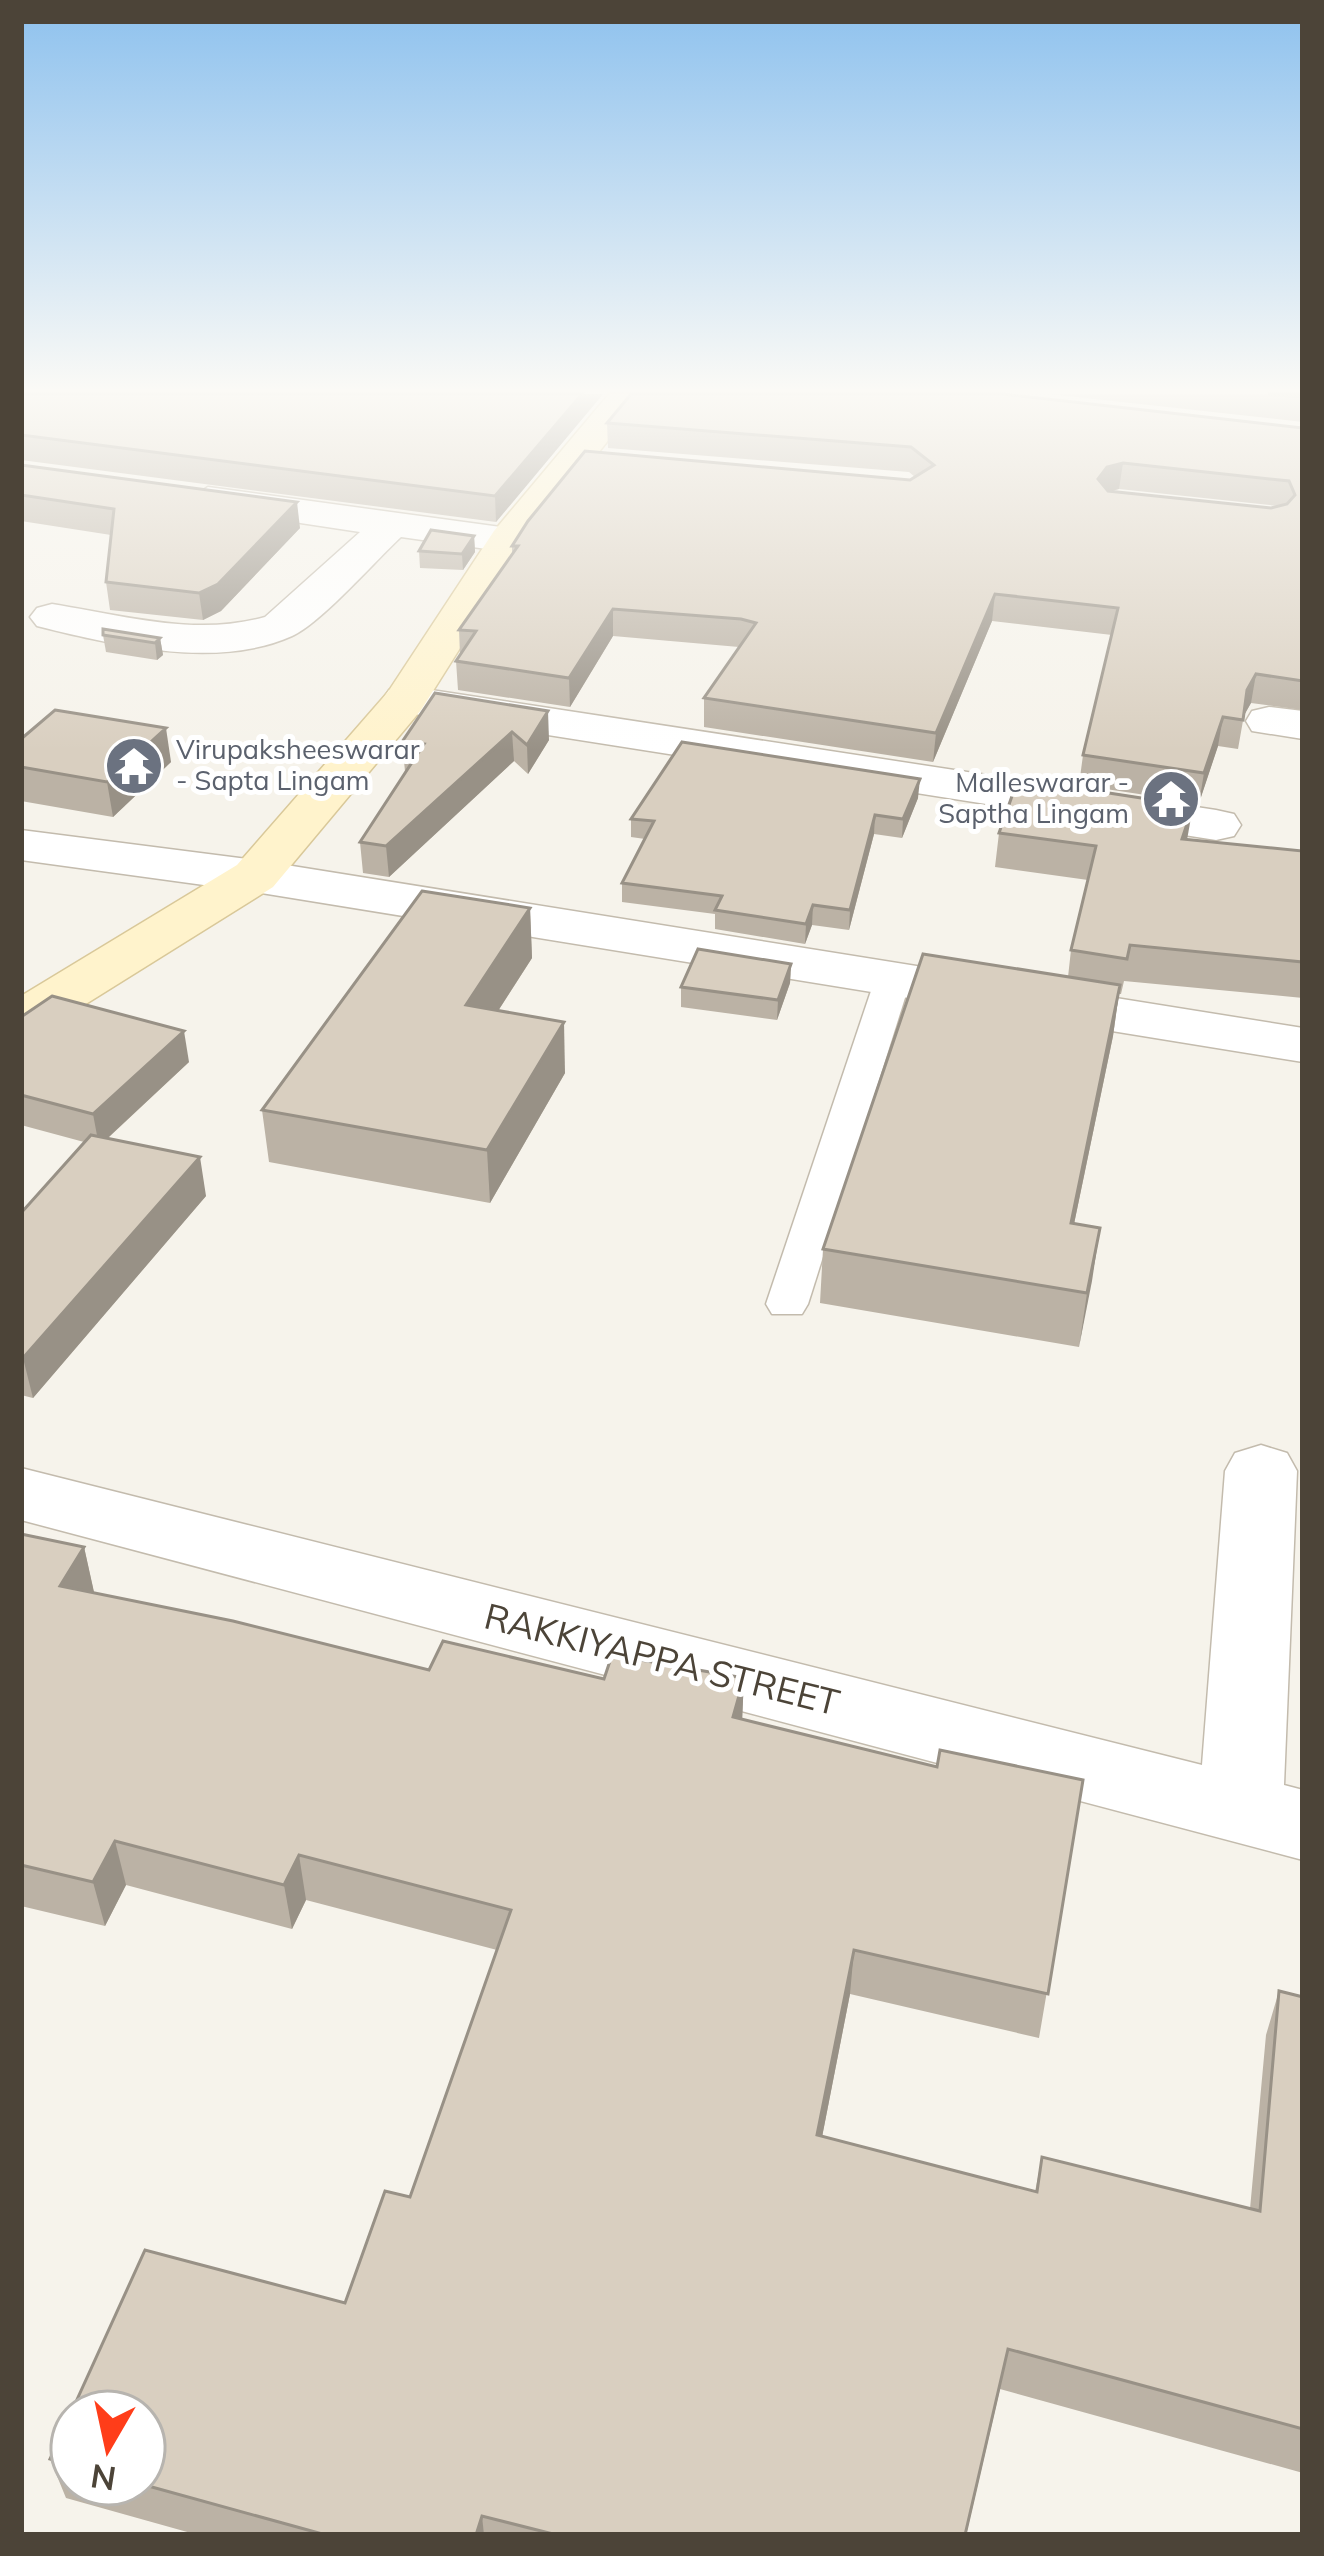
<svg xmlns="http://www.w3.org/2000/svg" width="1324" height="2556" font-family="Mulish,sans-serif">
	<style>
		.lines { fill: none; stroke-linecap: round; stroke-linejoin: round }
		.lane-casing { stroke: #c3bbad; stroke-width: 3 }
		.street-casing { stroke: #c3bbad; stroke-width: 3 }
		.secondary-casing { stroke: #d9c899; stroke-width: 3 }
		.lane { fill: #fff; fill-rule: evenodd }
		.street { fill: #fff; fill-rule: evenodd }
		.secondary { fill: #fff3cc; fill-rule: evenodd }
		.wall { fill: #bbb2a5; fill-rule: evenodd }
		.shaded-wall { fill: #989186 }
		.building { fill: #d9cfc0; stroke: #989186; stroke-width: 3; fill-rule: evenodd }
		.labels { text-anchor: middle; stroke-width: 10; stroke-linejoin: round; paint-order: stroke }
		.far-worship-label { font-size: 27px; fill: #5b616d; stroke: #fff; text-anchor: start }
		.near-street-label { font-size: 36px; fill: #4c4438; stroke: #fff }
	</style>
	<rect width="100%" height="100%" fill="#f6f3eb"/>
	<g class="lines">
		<defs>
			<polygon id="lane" points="893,968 911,979 808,1304 802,1314 772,1314 766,1304 875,979"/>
			<g id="street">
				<path d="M208,487L508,528L522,531L528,540L522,549L508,552L401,537C375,561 320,624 292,636C217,670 113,645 37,626L30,617L37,608L52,604C121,615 196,637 265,617L360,532L194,507L189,499Z"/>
				<polygon points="405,686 1216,810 1234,814 1241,825 1234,836 1216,840 389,710 382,700 389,690"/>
				<polygon points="1269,707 1303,711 1303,739 1252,731 1246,721 1252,711"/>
				<polygon points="21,830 255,860 1303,1028 1303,1062 255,892 21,860"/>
				<polygon points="1261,1445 1287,1453 1297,1471 1284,1785 1303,1790 1303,1860 21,1520 21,1468 1202,1765 1225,1471 1235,1453"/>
			</g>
			<polygon id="secondary" points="609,394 645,394 525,545 421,710 273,887 41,1032 21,1037 21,996 237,865 388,692 494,531"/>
		</defs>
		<use href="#lane" class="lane-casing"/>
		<use href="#street" class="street-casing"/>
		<use href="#secondary" class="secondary-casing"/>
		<use href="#lane" class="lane"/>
		<use href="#street" class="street"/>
		<use href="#secondary" class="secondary"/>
	</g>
	<g class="wall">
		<polygon points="21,394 603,394 496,522 21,460"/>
		<polygon points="1049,394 1303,394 1303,422"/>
		<path d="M607,423L1303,428V710L1251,703L1244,715L1238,749L1218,746L1199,803L1079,785L1083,755L1112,635L992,621L933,762L704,727V698L739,647L613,636L570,707L458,690L456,661L460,655L459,630L512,555V546L910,480L915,477L909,472L608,448ZM1119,489L1278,506L1271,508L1108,491Z"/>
		<polygon points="21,465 300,528 221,611 203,620 110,610 106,582 111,535 21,521"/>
		<polygon points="474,536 475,552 463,570 420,568 419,551"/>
		<polygon points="103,635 160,638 163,655 157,660 106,652"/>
		<polygon points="435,693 549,740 528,774 514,761 389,877 363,873 360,842 406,772 405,771 402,742"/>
		<polygon points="21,739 171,762 113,817 21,801"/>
		<polygon points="918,798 902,838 874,834 849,930 812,925 805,944 715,929 715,914 622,902 622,883 645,839 631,837 631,819"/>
		<polygon points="999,833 1187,840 1303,851 1303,998 1124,981 1121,994 1119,994 1113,1036 1074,1224 1100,1228 1079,1347 820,1303 823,1249 1068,977 1071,950 1088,880 995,867"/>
		<polygon points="530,908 532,958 498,1011 565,1073 490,1203 269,1162 262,1110"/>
		<polygon points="791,964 790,983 777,1020 681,1007 681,987"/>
		<polygon points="21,1017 189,1062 108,1138 206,1196 33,1398 21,1395 21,1213 84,1142 21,1125"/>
		<path d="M21,1534L84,1547L94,1593L233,1621L429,1670L443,1641L604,1679L612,1655L744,1678L742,1720L937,1767L940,1750L1083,1780L1039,2038L850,1994L822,2137L1035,2192L1042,2157L1250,2209L1266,2035L1279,1991L1303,1997V2473L1000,2389L966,2535H198L66,2498L50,2459L145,2250L345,2303L385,2191L410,2197L497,1950L306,1900L292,1929L126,1885L105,1926L21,1906ZM72,2412H144V2484H72Z"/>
	</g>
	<g class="shaded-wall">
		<polygon points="582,394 603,394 496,522 495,496"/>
		<polygon points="1123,463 1119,489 1104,493 1098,479 1107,467"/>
		<polygon points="297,502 300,528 221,611 203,620 199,593"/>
		<polygon points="474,536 475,552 463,570 462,554"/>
		<polygon points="995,594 992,621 933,762 936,733"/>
		<polygon points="613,609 613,636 570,707 569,678"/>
		<polygon points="160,638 163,655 157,660 155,643"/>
		<polygon points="1256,674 1251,703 1242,719 1247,690"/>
		<polygon points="548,711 549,740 528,774 527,745"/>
		<polygon points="1223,717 1218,746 1199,803 1204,773"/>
		<polygon points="166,728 171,762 113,817 107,782"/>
		<polygon points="512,732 514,761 389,877 386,846"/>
		<polygon points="920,779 918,798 902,838 903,819"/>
		<polygon points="1193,806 1187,840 1182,839"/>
		<polygon points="875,815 874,834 849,930 850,910"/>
		<polygon points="813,905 812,925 805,944 806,924"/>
		<polygon points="530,908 532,958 469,1056 466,1005"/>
		<polygon points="791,964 790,983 777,1020 778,1000"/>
		<polygon points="1120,985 1113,1036 1063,1277 1071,1223"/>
		<polygon points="564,1022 565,1073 490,1203 487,1150"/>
		<polygon points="184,1031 189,1062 99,1146 93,1114"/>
		<polygon points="200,1157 206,1196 33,1398 23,1358"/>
		<polygon points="1100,1228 1092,1281 1079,1347 1087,1293"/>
		<polygon points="84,1547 94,1592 71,1631 60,1586"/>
		<polygon points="744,1678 742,1723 733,1717"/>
		<polygon points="115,1841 126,1885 105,1926 93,1882"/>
		<polygon points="299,1855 306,1900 292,1929 284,1885"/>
		<polygon points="854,1950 850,1994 814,2178 817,2135"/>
		<polygon points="482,2516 484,2535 476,2535"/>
	</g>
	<g class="building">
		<polygon points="21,394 582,394 495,496 21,435"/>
		<path d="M631,394H1002L1303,428V681L1256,674L1247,690L1243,720L1223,717L1204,773L1083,755L1118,608L995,594L936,733L704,698L756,623L741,619L613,609L569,678L456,661L476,631L459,630L518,546H512L528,521L585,451L910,480L934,465L911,447L607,423ZM1123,463L1289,481L1295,495L1287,504L1271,508L1108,491L1098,479L1107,467Z"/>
		<polygon points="1268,394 1303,394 1303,397"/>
		<polygon points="21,465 297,502 218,584 199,593 106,582 114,509 21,495"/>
		<polygon points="431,530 474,536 462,554 419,551"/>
		<polygon points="103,629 160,638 155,643 103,635"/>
		<polygon points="435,693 548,711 527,745 512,732 386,846 360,842 424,744 402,742"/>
		<polygon points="55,710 166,728 107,782 21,767 21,739"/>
		<polygon points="682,742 920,779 903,819 875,815 850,910 813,905 806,924 715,910 722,896 622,883 654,821 631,819"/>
		<polygon points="1018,779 1193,806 1182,839 1303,851 1303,962 1130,945 1127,959 1071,950 1096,846 999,833"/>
		<polygon points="422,891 530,908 466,1005 564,1022 487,1150 262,1110"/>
		<polygon points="698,949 791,964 778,1000 681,987"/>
		<polygon points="923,954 1120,985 1071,1223 1100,1228 1087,1293 823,1249"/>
		<polygon points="52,996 184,1031 93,1114 21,1095 21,1017"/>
		<polygon points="91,1135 200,1157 23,1358 21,1357 21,1213"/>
		<polygon points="21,1534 84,1547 60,1586 233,1621 429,1670 443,1641 604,1679 612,1655 744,1678 733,1717 937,1767 940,1750 1083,1780 1048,1994 854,1950 817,2135 1037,2192 1042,2157 1260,2211 1279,1991 1303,1997 1303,2429 1008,2349 965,2535 557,2535 482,2516 476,2535 326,2535 141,2484 144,2484 144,2412 72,2412 72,2465 50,2459 145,2250 345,2303 385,2191 410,2197 511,1910 299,1855 284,1885 115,1841 93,1882 21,1865"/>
	</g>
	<linearGradient id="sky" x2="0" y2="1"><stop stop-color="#8dc1ee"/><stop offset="0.52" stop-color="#fbfaf6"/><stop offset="1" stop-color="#fbfaf6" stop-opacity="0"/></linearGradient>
	<rect width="1324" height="751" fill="url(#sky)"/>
	<defs>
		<symbol id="temple-disc" viewBox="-11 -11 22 22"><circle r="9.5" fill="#6b7280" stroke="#fff"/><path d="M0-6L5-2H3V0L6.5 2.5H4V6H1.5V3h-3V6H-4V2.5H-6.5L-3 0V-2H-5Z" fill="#fff"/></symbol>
	</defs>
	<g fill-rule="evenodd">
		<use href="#temple-disc" x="101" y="733" width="66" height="66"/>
		<use href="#temple-disc" x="1138" y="766" width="66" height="66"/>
	</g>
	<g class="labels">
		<g class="far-worship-label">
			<text x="176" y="759">Virupaksheeswarar<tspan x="176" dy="31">- Sapta Lingam</tspan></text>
			<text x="1129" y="792" text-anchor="end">Malleswarar -<tspan x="1129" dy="31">Saptha Lingam</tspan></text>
		</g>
		<g class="near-street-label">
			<text transform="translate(662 1659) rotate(14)" y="13">RAKKIYAPPA STREET</text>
		</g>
	</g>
	<rect width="1324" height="2556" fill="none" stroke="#4c4438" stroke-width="48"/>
	<g transform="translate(108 2448) rotate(189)"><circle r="57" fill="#ffffff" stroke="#b7b4af" stroke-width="3"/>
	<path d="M0-9L21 45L0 30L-21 45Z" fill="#ff3d19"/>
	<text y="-18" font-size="33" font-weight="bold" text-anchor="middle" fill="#4c4438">N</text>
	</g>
</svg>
